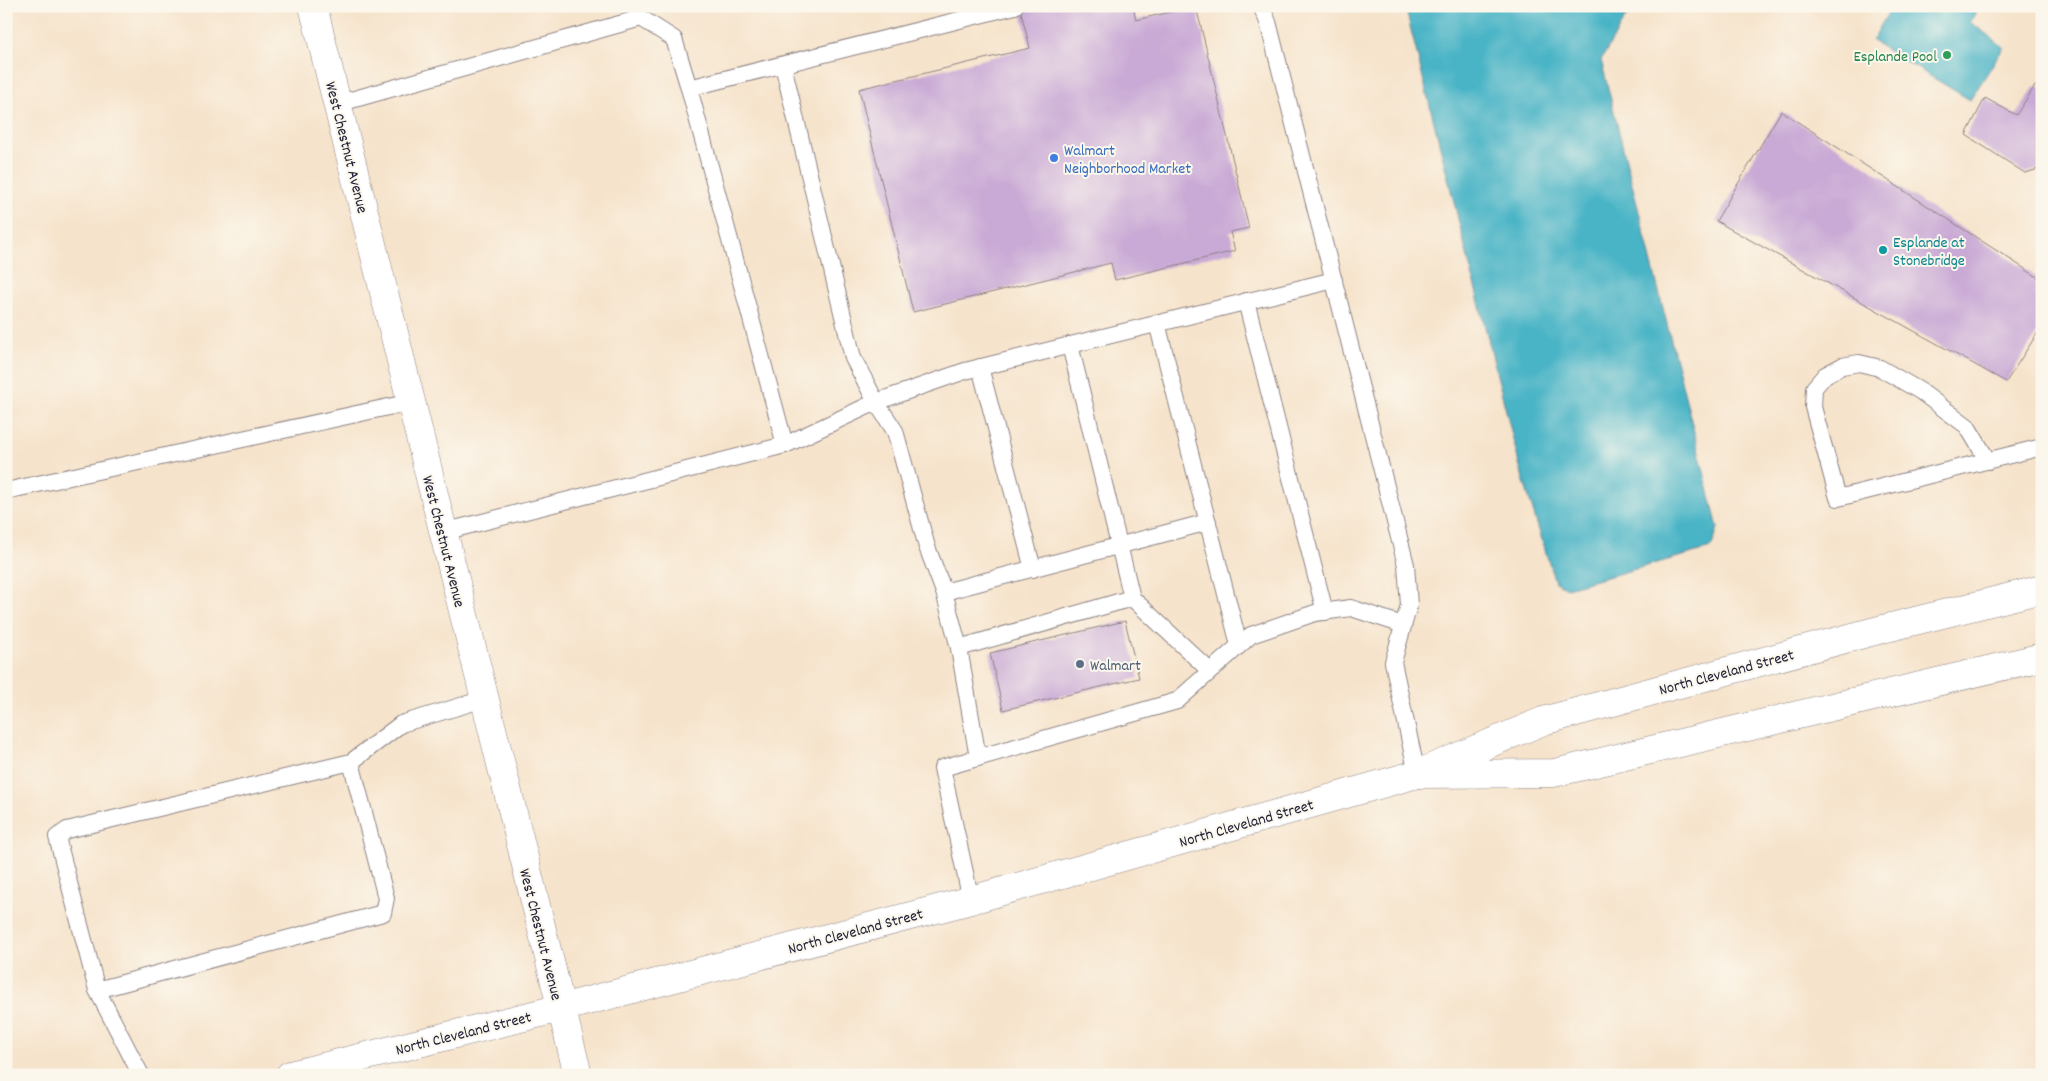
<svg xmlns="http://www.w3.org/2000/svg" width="2048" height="1081" font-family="Dekko,sans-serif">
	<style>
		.water { fill: #48b4c6; stroke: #356b80 }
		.building { fill: #c9a9d5 }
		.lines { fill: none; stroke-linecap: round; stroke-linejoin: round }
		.service-casing { stroke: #8c8283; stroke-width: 18 }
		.tertiary-casing { stroke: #8c8283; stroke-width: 29 }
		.service { stroke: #fff; stroke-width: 16 }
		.tertiary { stroke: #fff; stroke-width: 28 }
		.leisure-dot { fill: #2e9e5b; stroke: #fbf7ec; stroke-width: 2 }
		.shop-dot { fill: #3f7fe0; stroke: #fbf7ec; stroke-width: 2 }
		.culture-dot { fill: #0f9aa8; stroke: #fbf7ec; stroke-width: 2 }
		.service-dot { fill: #5c6f8a; stroke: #fbf7ec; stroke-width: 2 }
		.labels { text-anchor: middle; stroke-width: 4; stroke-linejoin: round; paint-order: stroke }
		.leisure-label { font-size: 16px; fill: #27864d; stroke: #fbf7ec; text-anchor: end }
		.street-label { font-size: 16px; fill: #22223b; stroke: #fbf7ec }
		.shop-label { font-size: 16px; fill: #366cbe; stroke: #fbf7ec; text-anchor: start }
		.culture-label { font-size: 16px; fill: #0d838f; stroke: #fbf7ec; text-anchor: start }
		.service-label { font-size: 16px; fill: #4e5e75; stroke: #fbf7ec; text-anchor: start }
	</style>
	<rect width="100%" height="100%" fill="#fbf7ec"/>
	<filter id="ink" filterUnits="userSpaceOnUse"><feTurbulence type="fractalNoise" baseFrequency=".02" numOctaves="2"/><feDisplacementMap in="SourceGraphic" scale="10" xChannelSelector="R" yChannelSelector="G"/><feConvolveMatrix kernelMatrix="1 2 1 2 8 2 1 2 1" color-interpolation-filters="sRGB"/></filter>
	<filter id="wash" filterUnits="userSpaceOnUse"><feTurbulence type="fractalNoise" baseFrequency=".0096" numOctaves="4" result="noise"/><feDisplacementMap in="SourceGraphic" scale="20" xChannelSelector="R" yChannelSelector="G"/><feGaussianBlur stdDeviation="1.12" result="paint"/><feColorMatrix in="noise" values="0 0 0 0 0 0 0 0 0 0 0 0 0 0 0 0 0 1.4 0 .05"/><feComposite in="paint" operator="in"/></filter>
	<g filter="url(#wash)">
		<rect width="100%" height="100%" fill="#f6e3cb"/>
		<g class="water">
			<polygon points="1405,6 1632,6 1601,60 1718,528 1711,548 1567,588 1555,582 1522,475"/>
			<polygon points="1892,6 1980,6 1970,22 2004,47 1970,100 1872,41"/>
		</g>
		<g id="blocks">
			<g class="building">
				<polygon points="1028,6 1133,6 1136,20 1196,6 1249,228 1230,232 1235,251 1115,280 1111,263 913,312 859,89 1030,48 1020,8"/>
				<polygon points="2035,86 2042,88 2042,168 2025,173 1966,135 1985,98 2016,115"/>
				<polygon points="1781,111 2042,280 2042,326 2006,382 1716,221"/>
				<polygon points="1125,621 1139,678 1003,710 990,653"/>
			</g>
		</g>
	</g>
	<g filter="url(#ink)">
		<use href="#blocks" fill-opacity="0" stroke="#8c8283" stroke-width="1"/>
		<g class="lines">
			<defs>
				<g id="service">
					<polyline points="1261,6 1268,22 1406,565 1409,605 1393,662 1417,774"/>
					<polyline points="783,65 853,358 876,402 895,431 927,547 944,592 959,648 978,758"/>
					<polyline points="689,88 1015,6"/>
					<polyline points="337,104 641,18 674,39 689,88 785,445"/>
					<polyline points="1246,301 1325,612"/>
					<polyline points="1157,323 1239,645"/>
					<polyline points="1070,345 1132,598"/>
					<polyline points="980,367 1033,569"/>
					<polyline points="1988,461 1967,426 1920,391 1880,368 1859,363 1842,366 1825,375 1814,388 1813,407 1838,498 2042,447"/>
					<polyline points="6,491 411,402"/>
					<polyline points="443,532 785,445 876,402 965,371 1334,280"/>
					<polyline points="944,592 1208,522"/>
					<polyline points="959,648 1132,598 1210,671"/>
					<polyline points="351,762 67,830 57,837 97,990 383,913 386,898 351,762 401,724 484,699"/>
					<polyline points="971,900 942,768 1177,701 1251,635 1315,613 1351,608 1403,625"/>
					<polyline points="97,990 141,1075"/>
				</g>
				<g id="tertiary">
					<polyline points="313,6 578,1075"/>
					<polyline points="2042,589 1871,632 1543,721 1417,774 1554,773 2042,657"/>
					<polyline points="290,1075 561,1008 971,900 1417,774"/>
				</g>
			</defs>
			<use href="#service" class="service-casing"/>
			<use href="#tertiary" class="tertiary-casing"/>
			<use href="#service" class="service"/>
			<use href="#tertiary" class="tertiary"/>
		</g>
	</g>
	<circle class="leisure-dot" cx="1947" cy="55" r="5"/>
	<circle class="shop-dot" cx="1054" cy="158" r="5"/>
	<circle class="culture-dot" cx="1883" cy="250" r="5"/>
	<circle class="service-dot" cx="1080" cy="664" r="5"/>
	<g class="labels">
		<g class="leisure-label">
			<text x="1937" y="61">Esplande Pool</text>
		</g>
		<g class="street-label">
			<text transform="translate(348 147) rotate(76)" y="6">West Chestnut Avenue</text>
			<text transform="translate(445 541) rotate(76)" y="6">West Chestnut Avenue</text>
			<text transform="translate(1726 671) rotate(-15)" y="6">North Cleveland Street</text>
			<text transform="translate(1246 822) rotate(-16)" y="6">North Cleveland Street</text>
			<text transform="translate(855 930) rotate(-15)" y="6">North Cleveland Street</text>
			<text transform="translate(542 934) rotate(76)" y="6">West Chestnut Avenue</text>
			<text transform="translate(463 1032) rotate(-14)" y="6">North Cleveland Street</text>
		</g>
		<g class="shop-label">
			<text x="1064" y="155">Walmart<tspan x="1064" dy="18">Neighborhood Market</tspan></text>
		</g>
		<g class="culture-label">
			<text x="1893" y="247">Esplande at<tspan x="1893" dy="18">Stonebridge</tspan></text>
		</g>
		<g class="service-label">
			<text x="1090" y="670">Walmart</text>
		</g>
	</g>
	<rect width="2048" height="1081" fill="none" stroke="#fbf7ec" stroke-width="25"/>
</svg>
